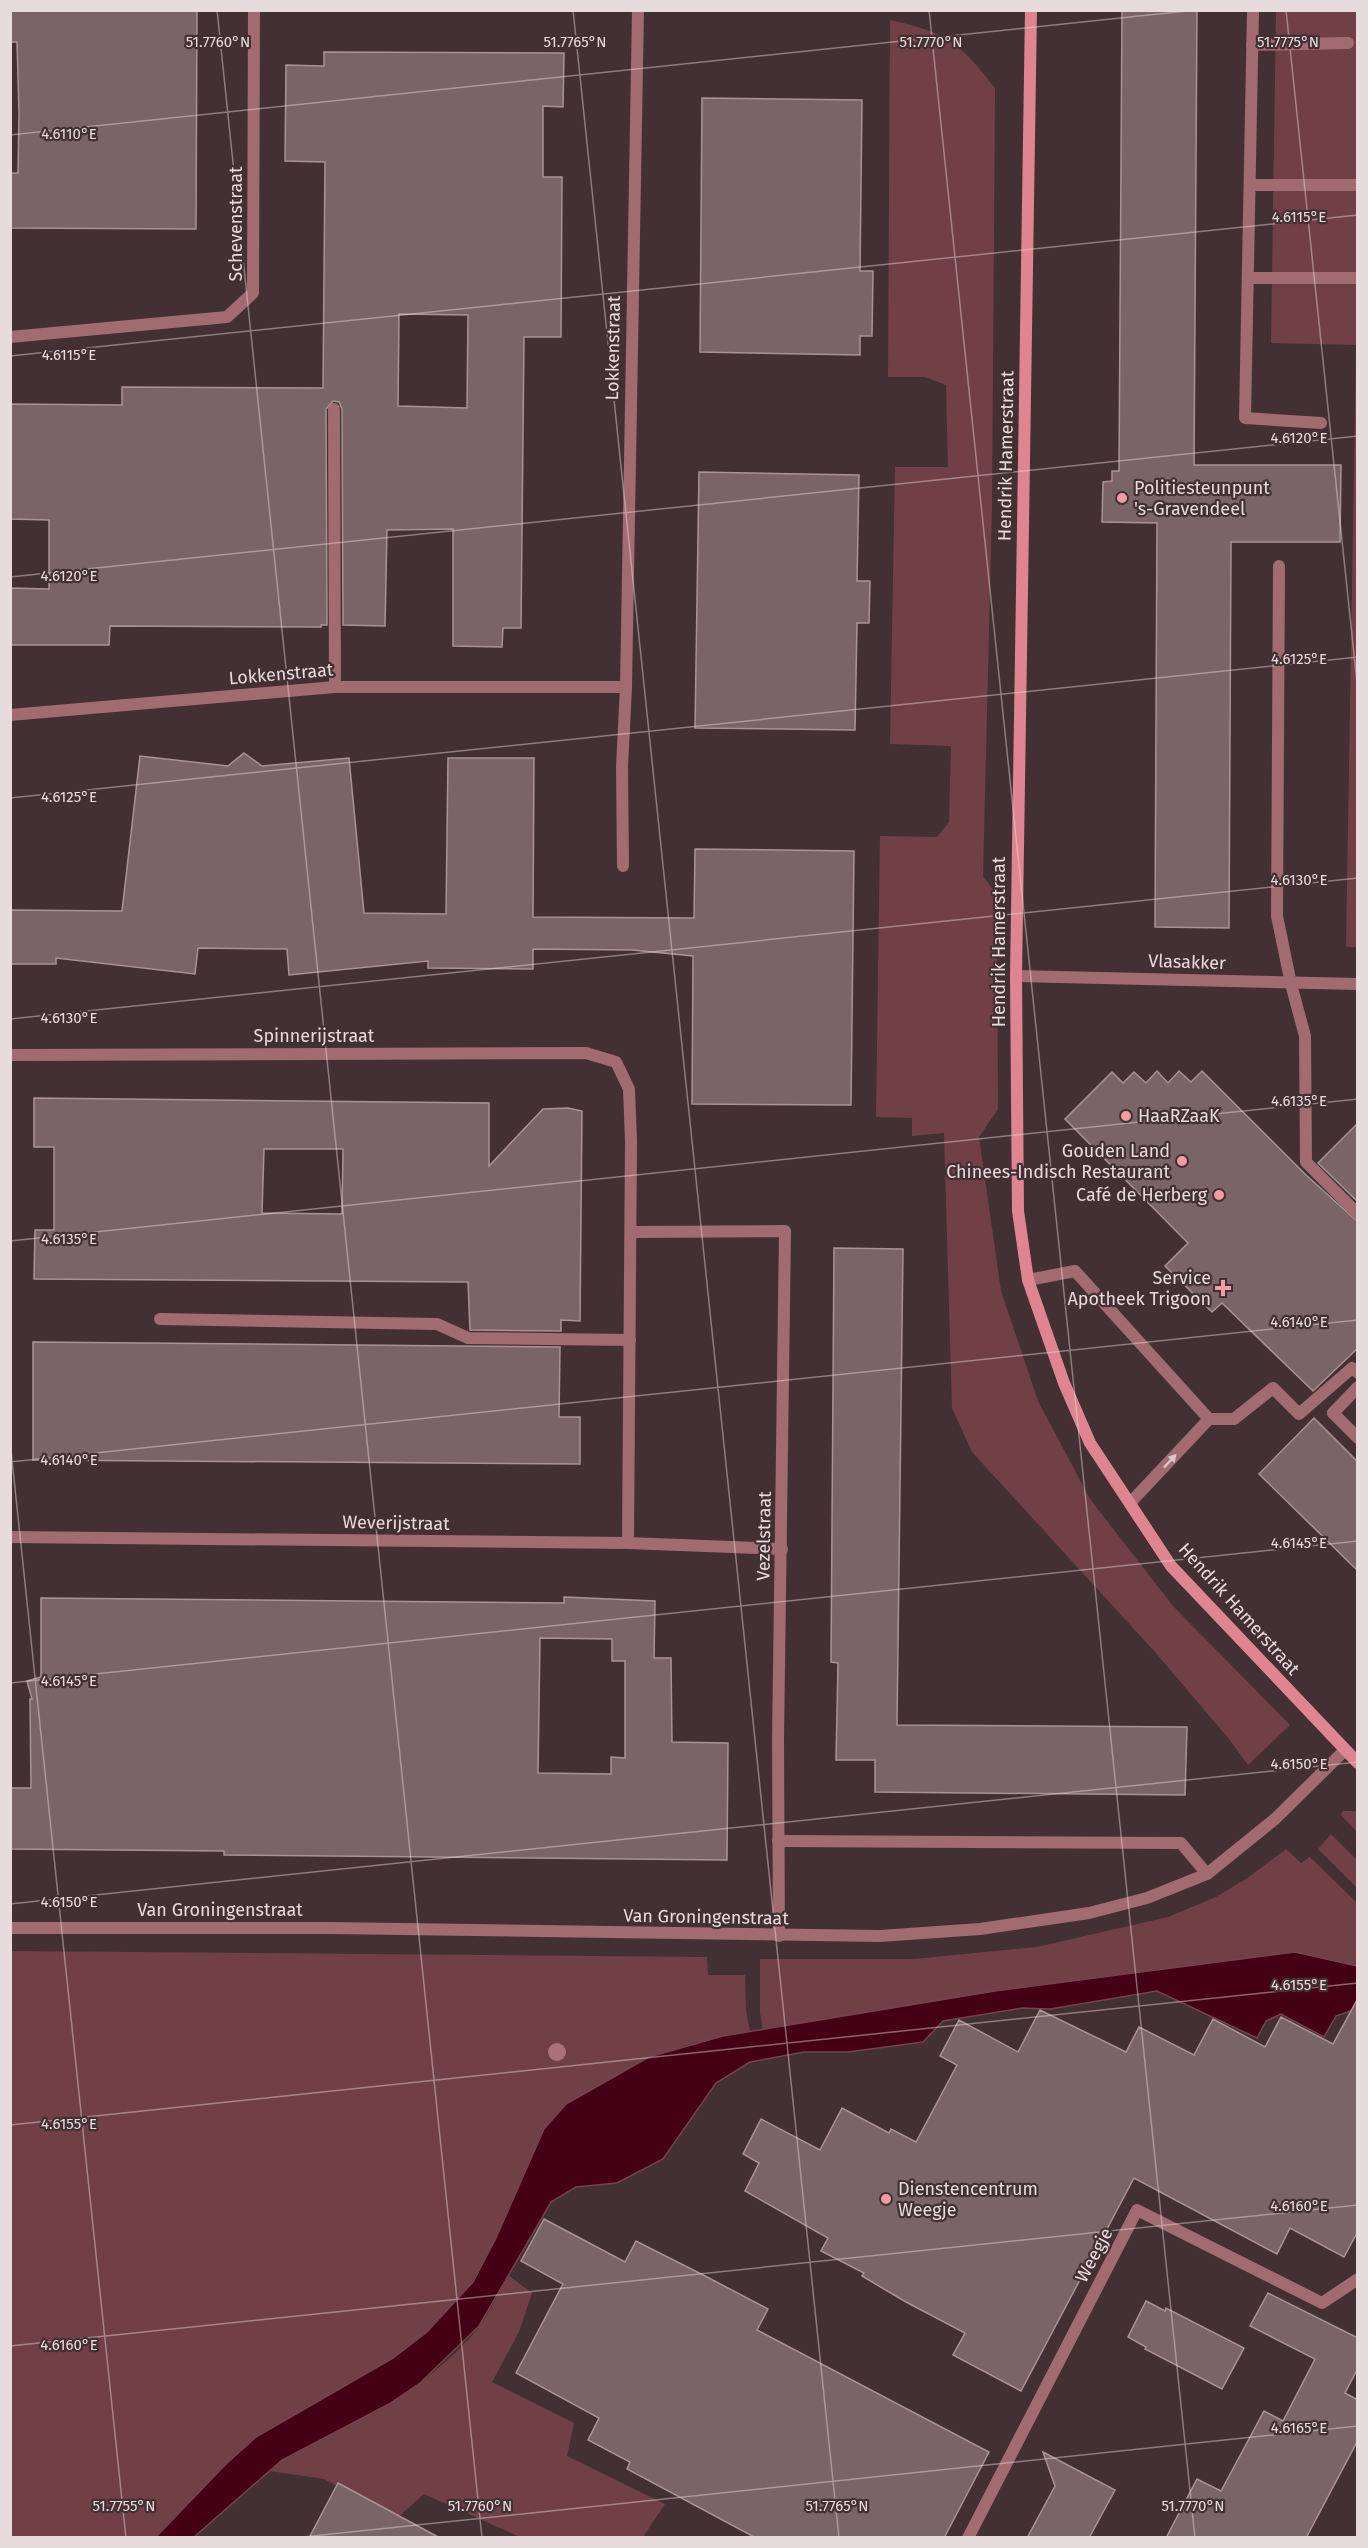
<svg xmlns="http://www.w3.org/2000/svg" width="1368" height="2548" font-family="'Fira Sans',sans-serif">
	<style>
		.green { fill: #714047 }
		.water { fill: #440014; stroke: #754250; stroke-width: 1.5 }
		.building { fill: #796466; stroke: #aa9395; stroke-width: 1.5; fill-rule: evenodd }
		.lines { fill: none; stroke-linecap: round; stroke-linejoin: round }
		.lane { stroke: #a26a71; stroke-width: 12 }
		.street { stroke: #a26a71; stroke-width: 12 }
		.secondary { stroke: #de8591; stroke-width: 12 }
		.tree { fill: #aa7178 }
		.oneway { fill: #dac4c7 }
		.ticks { fill: none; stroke: #e8dbdc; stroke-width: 1.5; stroke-opacity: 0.45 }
		.poi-dot { fill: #f49aa6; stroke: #433032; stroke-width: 2 }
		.labels { text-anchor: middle; stroke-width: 4.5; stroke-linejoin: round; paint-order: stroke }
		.street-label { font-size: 18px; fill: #e8dbdc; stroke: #433032 }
		.poi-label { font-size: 18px; fill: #e8dbdc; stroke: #433032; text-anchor: start }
		.ticks-label { font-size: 15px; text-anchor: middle; fill: #e8dbdc; stroke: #433032; stroke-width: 4.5; stroke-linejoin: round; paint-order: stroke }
	</style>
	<rect width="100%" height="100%" fill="#433032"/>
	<g class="green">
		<polygon points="1276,11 1357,11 1357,947 1346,947 1356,345 1271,343"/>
		<path d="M890,20C948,33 959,42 995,88L992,507L983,876L997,895L998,1109L979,1137L1001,1291L1038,1401L1090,1499L1173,1606L1290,1725L1248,1765L1229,1739L1155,1652L972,1452L952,1408L944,1133L912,1136V1118L876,1117L880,836L937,837L949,822L951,746L890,744L895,467H948L946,385L925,377H888Z"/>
		<polygon points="1343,1811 1357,1811 1357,1832 1341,1815"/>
		<polygon points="1331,1834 1357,1860 1357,1888 1318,1849"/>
		<polygon points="1286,1849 1301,1863 1310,1857 1357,1903 1357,1966 1295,1952 995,1991 763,2030 760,2013 760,1959 915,1959 1037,1947 1168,1917 1216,1897 1246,1879"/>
		<polygon points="10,1951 707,1957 708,1975 745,1975 746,2011 750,2031 691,2044 649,2057 544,2129 496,2238 472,2282 450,2310 427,2332 393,2358 256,2437 225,2465 155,2537 11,2537"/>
		<path d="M508,2275L532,2293L519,2332L492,2382L574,2423L567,2456L665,2504L643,2537H520L424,2494L397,2518L324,2479L270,2471L282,2460C353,2423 428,2391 479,2327C490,2312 499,2292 508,2275Z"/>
	</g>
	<polygon class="water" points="1295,1952 1357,1966 1357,2015 1350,2011 1336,2016 1324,2037 1281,2014 1266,2021 1257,2038 1157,1991 1050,2009 1022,2008 943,2021 923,2042 848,2052 804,2052 750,2062 716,2083 663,2159 617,2183 576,2187 551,2202 479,2326 420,2383 389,2404 282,2460 194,2537 155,2538 225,2465 256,2437 393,2358 427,2332 473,2282 496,2238 544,2129 566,2104 649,2057 723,2036 995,1991"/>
	<g class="building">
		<polygon points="10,10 197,10 196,229 10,228 10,173 18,173 19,113 17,42 10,42"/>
		<polygon points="1122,10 1197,10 1194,465 1341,465 1340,542 1231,542 1229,928 1155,927 1157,523 1102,522 1103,482 1112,481 1112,471 1119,471"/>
		<path d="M324,52L564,53L563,107L543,106V177H562L561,337H524L521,628H503L502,647L453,646V529L387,530L385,626L343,625L342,409L339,402L333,401L326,409L327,625H321V627L110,626L109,645H10V588L49,589V520L10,519V404L122,405V387L323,388L325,162L285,161L286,65L324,66ZM399,314L468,315L467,408L398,406Z"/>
		<polygon points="702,98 862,100 860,271 873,271 872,336 860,336 860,355 700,352"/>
		<polygon points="699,472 859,475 857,581 870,581 869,623 857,623 855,730 695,728"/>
		<polygon points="244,753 262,766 349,758 364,913 446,914 448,758 534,758 533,917 694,918 695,849 854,851 851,1105 692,1104 693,956 632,950 533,949 533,969 428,968 428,961 289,975 287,949 198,948 195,974 56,958 56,964 10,964 10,910 122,911 140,756 228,766"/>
		<polygon points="1157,1071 1168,1083 1179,1071 1191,1082 1202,1071 1306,1175 1358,1222 1358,1348 1313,1391 1222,1303 1212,1312 1165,1266 1188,1243 1065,1119 1112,1072 1123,1083 1134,1072 1146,1083"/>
		<path d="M34,1098L489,1103V1166L543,1109L568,1108L582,1111L580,1321L561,1320V1331L470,1330L468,1282L34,1279L35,1230H54V1147H34ZM264,1149H343L342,1214L262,1213Z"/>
		<polygon points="1358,1123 1358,1202 1318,1163"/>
		<polygon points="834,1248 903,1249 897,1725 1187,1727 1185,1795 875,1792 875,1760 836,1760 838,1663 831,1662"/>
		<polygon points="33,1342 560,1347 559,1417 580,1417 580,1464 33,1460"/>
		<polygon points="1314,1418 1358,1462 1358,1571 1259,1474"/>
		<path d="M564,1597L655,1601L654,1658H671L672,1742L728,1743L727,1860L224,1855V1851L10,1849V1788H31L30,1699H32L27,1681L41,1677V1598L564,1603ZM540,1638L612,1639V1661H625V1758L611,1757V1774L538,1773Z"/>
		<polygon points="1358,1998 1358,2231 1344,2257 1290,2228 1277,2254 1134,2178 1021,2391 953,2355 965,2333 906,2302 862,2276 864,2273 821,2251 828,2238 745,2191 759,2163 743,2154 761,2119 820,2150 842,2108 889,2133 891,2129 916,2142 957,2065 940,2056 959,2020 1018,2052 1040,2010 1126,2052 1139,2027 1194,2055 1213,2019 1265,2047 1281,2017 1333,2044"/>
		<polygon points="544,2219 625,2262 636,2241 707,2277 768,2309 757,2330 989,2452 944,2538 756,2538 627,2469 630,2462 588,2440 599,2418 516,2373 563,2284 521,2261"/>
		<polygon points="1268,2293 1358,2338 1358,2368 1345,2393 1358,2400 1358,2440 1306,2538 1166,2538 1197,2479 1221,2491 1264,2411 1283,2421 1315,2359 1250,2326"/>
		<polygon points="1146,2301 1165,2311 1166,2308 1244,2348 1222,2389 1145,2349 1146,2347 1128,2337"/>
		<polygon points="1043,2452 1115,2490 1089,2538 1027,2538 1055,2486"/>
		<polygon points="338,2483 440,2538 309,2538"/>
	</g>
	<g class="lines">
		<g class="lane">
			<polyline points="1252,45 1348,43"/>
			<polyline points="1250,185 1358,185"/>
			<polyline points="1248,278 1358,278"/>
			<polyline points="334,409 335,687"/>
			<polyline points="1028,1280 1075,1271 1209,1419 1130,1503"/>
			<polyline points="160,1319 437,1324 468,1338 630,1340"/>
			<polyline points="1333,1413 1358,1438"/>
		</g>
		<g class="street">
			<polyline points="1253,10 1245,418 1321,423"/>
			<polyline points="10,337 227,317 253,293 254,10"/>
			<polyline points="1279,566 1277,916 1291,984 1305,1036 1306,1162 1358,1214"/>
			<polyline points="10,715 335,687 626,687"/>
			<polyline points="623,866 622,767 626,687 638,10"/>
			<polyline points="1016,976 1358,984"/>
			<polyline points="10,1055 586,1053 616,1062 629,1089 631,1141 628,1543"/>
			<polyline points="631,1232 785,1231 778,1740 779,1936"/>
			<polyline points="1333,1413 1358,1387"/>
			<polyline points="1209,1419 1234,1419 1273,1388 1299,1414 1352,1368 1358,1373"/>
			<polyline points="10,1537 628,1543 782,1549"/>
			<polyline points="778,1841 1181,1843 1207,1874"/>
			<polyline points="10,1928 330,1928 880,1936 980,1929 1089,1913 1147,1898 1207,1874 1275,1819 1345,1750"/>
			<polyline points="968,2538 1137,2210 1322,2303 1358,2279"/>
		</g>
		<polyline class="secondary" points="1031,10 1016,976 1018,1211 1028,1280 1064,1383 1090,1443 1171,1566 1358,1763"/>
	</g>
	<circle class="tree" cx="557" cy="2052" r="9"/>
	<defs><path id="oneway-solid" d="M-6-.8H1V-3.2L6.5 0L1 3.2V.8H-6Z" transform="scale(1.5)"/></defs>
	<use class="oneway" href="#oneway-solid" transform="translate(1170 1461) rotate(-47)"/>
	<path class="ticks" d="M217,10L482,2538M573,10L839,2538M929,10L1195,2538M1286,10L1358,692M10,135L1196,10M10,356L1358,215M10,577L1358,436M10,798L1358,657M10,1019L1358,878M10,1241L1358,1099M10,1441L126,2538M10,1462L1358,1320M10,1683L1358,1541M10,1904L1358,1762M10,2125L1358,1983M10,2346L1358,2205M293,2538L1358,2426"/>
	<g class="poi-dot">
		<circle cx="1122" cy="498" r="6"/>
		<circle cx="1126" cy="1116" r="6"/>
		<circle cx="1182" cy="1161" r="6"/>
		<circle cx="1219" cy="1195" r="6"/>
		<path d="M1220 1279h6v6h6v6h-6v6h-6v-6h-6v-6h6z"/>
		<circle cx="886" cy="2199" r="6"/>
	</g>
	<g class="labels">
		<g class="street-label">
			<text transform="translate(236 224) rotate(-90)" y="6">Schevenstraat</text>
			<text transform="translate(613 348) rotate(-89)" y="6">Lokkenstraat</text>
			<text transform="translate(1006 456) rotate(-89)" y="6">Hendrik Hamerstraat</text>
			<text transform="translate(281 674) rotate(-5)" y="6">Lokkenstraat</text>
			<text transform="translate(999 942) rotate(-90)" y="6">Hendrik Hamerstraat</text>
			<text transform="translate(1187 962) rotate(2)" y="6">Vlasakker</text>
			<text x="314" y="1042">Spinnerijstraat</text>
			<text transform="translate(396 1523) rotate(1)" y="6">Weverijstraat</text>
			<text transform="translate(764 1536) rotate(-89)" y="6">Vezelstraat</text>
			<text transform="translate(1239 1609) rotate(48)" y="6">Hendrik Hamerstraat</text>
			<text x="220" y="1916">Van Groningenstraat</text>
			<text transform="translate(706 1917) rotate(1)" y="6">Van Groningenstraat</text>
			<text transform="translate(1094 2255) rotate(-62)" y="6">Weegje</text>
		</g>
		<g class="poi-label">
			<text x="1134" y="494">Politiesteunpunt<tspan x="1134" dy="21">'s-Gravendeel</tspan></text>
			<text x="1138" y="1122">HaaRZaaK</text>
			<text x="1170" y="1157" text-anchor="end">Gouden Land<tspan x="1170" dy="21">Chinees-Indisch Restaurant</tspan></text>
			<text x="1207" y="1201" text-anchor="end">Café de Herberg</text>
			<text x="1211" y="1284" text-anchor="end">Service<tspan x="1211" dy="21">Apotheek Trigoon</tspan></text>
			<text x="898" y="2195">Dienstencentrum<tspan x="898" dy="21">Weegje</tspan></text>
		</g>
	</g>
	<g class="ticks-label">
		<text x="218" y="47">51.7760°N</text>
		<text x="575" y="47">51.7765°N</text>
		<text x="931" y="47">51.7770°N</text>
		<text x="1288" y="47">51.7775°N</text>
		<text x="69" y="139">4.6110°E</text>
		<text x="1299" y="222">4.6115°E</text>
		<text x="69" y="360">4.6115°E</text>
		<text x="1299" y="443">4.6120°E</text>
		<text x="69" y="581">4.6120°E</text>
		<text x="1299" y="664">4.6125°E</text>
		<text x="69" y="802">4.6125°E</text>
		<text x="1299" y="885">4.6130°E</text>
		<text x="69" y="1023">4.6130°E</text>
		<text x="1299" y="1106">4.6135°E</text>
		<text x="69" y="1244">4.6135°E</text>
		<text x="1299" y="1327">4.6140°E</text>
		<text x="69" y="1465">4.6140°E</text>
		<text x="1299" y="1548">4.6145°E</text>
		<text x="69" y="1686">4.6145°E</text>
		<text x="1299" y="1769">4.6150°E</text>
		<text x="69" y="1907">4.6150°E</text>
		<text x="1299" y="1990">4.6155°E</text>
		<text x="69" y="2129">4.6155°E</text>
		<text x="1299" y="2211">4.6160°E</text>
		<text x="69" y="2350">4.6160°E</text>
		<text x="1299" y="2433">4.6165°E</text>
		<text x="124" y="2511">51.7755°N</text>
		<text x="480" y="2511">51.7760°N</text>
		<text x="837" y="2511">51.7765°N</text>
		<text x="1193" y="2511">51.7770°N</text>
	</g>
	<rect width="1368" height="2548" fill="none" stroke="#e8dbdc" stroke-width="24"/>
</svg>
